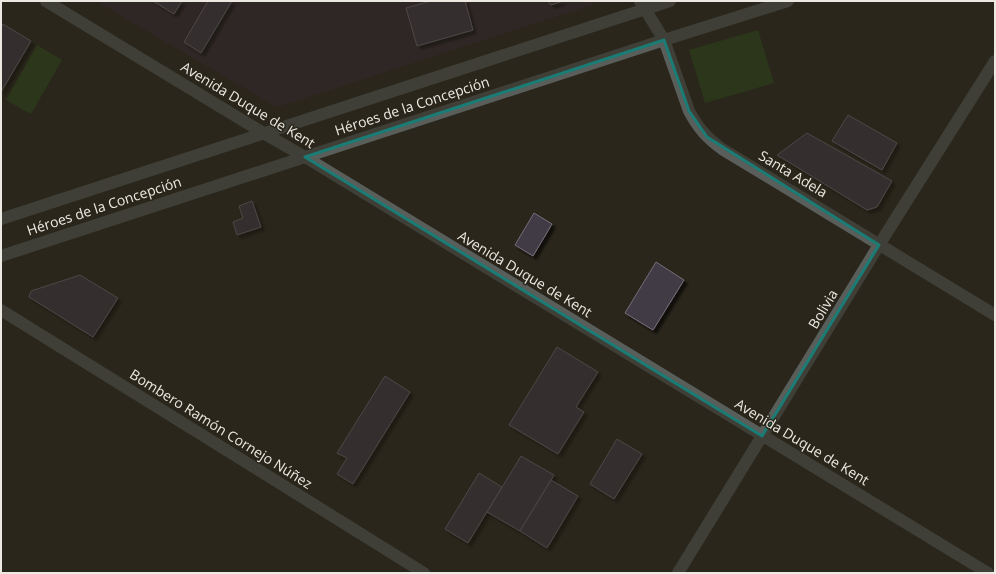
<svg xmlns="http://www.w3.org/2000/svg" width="996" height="574" font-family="'Open Sans',sans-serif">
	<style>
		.commercial { fill: #372834 }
		.green { fill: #2d4b1a }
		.building { fill: #413b45; stroke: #756e7a; filter: url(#shadow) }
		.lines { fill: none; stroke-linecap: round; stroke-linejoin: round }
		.minor { stroke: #595e5a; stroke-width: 12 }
		.marked { fill: none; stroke: #1a7c74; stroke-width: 3; stroke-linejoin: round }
		.labels { text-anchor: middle; stroke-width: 3; stroke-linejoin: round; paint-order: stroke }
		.street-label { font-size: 14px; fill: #ebe9e1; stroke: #2a261b }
	</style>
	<defs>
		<filter id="shadow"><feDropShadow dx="3.5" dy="3.5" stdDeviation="1" flood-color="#0009"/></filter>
	</defs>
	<rect width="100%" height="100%" fill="#2a261b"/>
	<polygon class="commercial" points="96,1 594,1 592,5 277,107"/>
	<g class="green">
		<polygon points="758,30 774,83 705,103 689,50"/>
		<polygon points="37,45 62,60 31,114 6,100"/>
	</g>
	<g class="building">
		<polygon points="153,1 182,1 174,14"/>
		<polygon points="208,1 232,1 201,53 184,42"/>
		<polygon points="431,1 465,1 473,30 417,46 406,8"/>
		<polygon points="548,1 563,1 551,5"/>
		<polygon points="3,24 31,41 1,92 1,28"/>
		<polygon points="848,115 897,143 882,170 832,141"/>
		<polygon points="807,133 892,181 877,207 867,210 777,155"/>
		<polygon points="252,201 261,227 237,235 233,222 243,218 239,206"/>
		<polygon points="534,213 552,224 533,256 515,245"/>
		<polygon points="656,262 684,280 653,330 625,313"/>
		<polygon points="80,275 118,298 93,337 29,297 31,291"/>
		<polygon points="557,347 598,372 576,407 584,412 558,454 509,425"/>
		<polygon points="385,376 410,392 353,484 337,474 347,458 337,453"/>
		<polygon points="617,439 642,454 614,499 590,484"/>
		<polygon points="521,456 554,475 520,531 487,512"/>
		<polygon points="479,473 502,487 468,543 445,529"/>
		<polygon points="551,480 578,496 547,548 520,531"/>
	</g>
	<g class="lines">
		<g class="minor">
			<polyline points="46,1 265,134 305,157 988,573"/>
			<path d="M640,1L664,40L689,111C698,128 707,138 722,149L995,315"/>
			<polyline points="1,219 670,1"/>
			<polyline points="1,256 664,40 788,1"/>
			<polyline points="1,310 424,573"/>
			<polyline points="678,573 879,245 995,61"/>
		</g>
	</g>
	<path d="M0 0H996V574H0ZM664,40L689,111L707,137L879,245L762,436L305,157Z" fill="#2a261b" fill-opacity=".55" fill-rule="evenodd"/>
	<path class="marked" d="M664,40L689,111L707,137L879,245L762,436L305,157Z"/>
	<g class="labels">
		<g class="street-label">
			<text transform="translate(248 105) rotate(31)" y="5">Avenida Duque de Kent</text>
			<text transform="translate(412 106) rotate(-18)" y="5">Héroes de la Concepción</text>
			<text transform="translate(793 174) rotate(31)" y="5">Santa Adela</text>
			<text transform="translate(104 206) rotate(-18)" y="5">Héroes de la Concepción</text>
			<text transform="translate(525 274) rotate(31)" y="5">Avenida Duque de Kent</text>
			<text transform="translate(823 309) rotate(-59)" y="5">Bolivia</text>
			<text transform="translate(221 429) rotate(32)" y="5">Bombero Ramón Cornejo Núñez</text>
			<text transform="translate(802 442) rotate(31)" y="5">Avenida Duque de Kent</text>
		</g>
	</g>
	<rect width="996" height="574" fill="none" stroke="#ebe9e1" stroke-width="4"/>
</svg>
